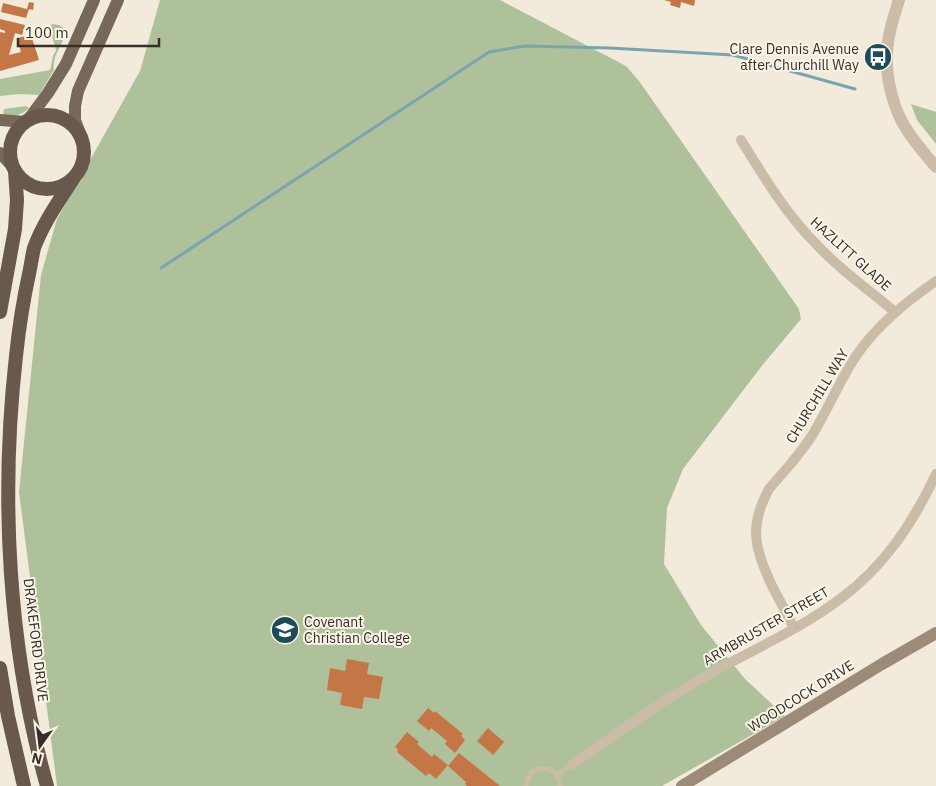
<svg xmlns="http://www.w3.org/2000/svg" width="936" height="786" font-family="'IBM Plex Sans',sans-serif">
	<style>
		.green { fill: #afc19b }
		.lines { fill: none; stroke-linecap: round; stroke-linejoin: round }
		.stream { stroke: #7aa5af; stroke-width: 3 }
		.building { fill: #c57646 }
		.service { stroke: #cabca7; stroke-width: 5 }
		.minor { stroke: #cabca7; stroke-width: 10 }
		.tertiary { stroke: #cabca7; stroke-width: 12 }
		.secondary { stroke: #9d8b79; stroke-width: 12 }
		.primary { stroke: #786859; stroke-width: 12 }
		.trunk { stroke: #68594c; stroke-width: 14 }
		.labels { text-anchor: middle; stroke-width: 4; stroke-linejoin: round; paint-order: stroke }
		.poi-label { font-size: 14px; fill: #362e28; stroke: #f9f4e8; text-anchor: end }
		.street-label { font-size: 14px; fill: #362e28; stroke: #f9f4e8 }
	</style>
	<rect width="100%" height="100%" fill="#f2eadb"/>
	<g class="green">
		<polygon points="160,0 500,0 626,66 639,81 799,309 801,319 761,367 683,469 667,508 664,564 701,625 745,679 785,716 662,786 57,786 19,492 41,275 57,219 140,71"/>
		<path d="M52,24C77,25 58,47 55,58C54,63 53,66 54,70L39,95L19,94L0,96V79L50,70L53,56L56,50L50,29V26Z"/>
		<polygon points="911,104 936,112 936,144 917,120"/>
		<path d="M26,106L29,108C21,116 13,116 3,116L4,109Z"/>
	</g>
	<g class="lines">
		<polyline class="stream" points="161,268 489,52 525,46 610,48 733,55 855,89"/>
	</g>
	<g class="building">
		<polygon points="664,0 695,0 694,6 681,2 680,8 670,5 671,2"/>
		<polygon points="29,2 34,3 33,10 29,9 26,18 1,12 3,3 27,9"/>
		<polygon points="0,19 25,25 22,35 15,33 9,55 21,52 17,38 31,35 39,60 0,71 0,32 5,33 5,31 0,29"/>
		<polygon points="347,659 369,663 367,674 383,677 379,699 364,697 362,709 340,705 342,693 327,690 330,668 345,671"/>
		<polygon points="428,708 434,713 435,711 463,734 461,736 465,740 455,753 445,744 447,741 431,728 429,731 417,721"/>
		<polygon points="488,728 504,742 493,755 477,741"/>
		<polygon points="407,732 419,742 417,744 432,757 434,754 448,765 436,779 429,773 426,776 397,752 398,750 395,747"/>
		<polygon points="459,753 500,786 467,786 465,784 466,782 448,766"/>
	</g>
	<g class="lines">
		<g class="service">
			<polyline points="556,775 573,764"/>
			<path d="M526,786C528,762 559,763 560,786"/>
		</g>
		<g class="minor">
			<path d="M741,140C764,177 786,214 817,245C840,270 869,290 895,312"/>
			<path d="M794,628C787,615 781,602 774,590C756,553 747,528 769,489C784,471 802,453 814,432C829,407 840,380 856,356C877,325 906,302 936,281"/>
			<path d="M573,764C616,734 660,702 706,676C750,651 799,630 840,599C884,567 913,523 936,474"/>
		</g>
		<path class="tertiary" d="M899,0C893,19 887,37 887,57C886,80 894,111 907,130C915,143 926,155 936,167"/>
		<polyline class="secondary" points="682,786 882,664 936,633"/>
		<g class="primary">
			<polyline points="0,120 26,122"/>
			<polyline points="28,120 48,93 66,64 94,0"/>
			<polyline points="81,136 75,120 75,106 78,91 118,0"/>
			<polyline points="0,153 13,167"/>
		</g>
		<g class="trunk">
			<circle cx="47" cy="152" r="37"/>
			<polyline points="0,312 15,229 17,200 15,171"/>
			<polyline points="0,668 8,716 24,786"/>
			<path d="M47,786C8,648 0,498 16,356C19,328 23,301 29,274C31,265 32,256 34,248C43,223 59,201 73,179"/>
		</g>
	</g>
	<defs>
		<symbol id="bus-disc" viewBox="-11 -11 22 22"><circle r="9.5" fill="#1d4c58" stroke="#f9f4e8"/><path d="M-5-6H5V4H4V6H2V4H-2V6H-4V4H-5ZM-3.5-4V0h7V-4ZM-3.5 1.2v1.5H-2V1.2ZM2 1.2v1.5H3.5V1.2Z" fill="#fff"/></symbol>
		<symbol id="school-disc" viewBox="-11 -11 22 22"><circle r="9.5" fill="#1d4c58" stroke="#f9f4e8"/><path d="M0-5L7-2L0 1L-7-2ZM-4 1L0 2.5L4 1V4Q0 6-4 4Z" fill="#fff"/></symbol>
	</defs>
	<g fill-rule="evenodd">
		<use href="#bus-disc" x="862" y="41" width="32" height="32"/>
		<use href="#school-disc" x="269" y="614" width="32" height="32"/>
	</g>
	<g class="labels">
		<g class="poi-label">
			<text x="859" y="54">Clare Dennis Avenue<tspan x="859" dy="16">after Churchill Way</tspan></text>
			<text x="304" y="627" text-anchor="start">Covenant<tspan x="304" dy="16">Christian College</tspan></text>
		</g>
		<g class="street-label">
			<text transform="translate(851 254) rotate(42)" y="5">HAZLITT GLADE</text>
			<text transform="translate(817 396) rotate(-59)" y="5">CHURCHILL WAY</text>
			<text transform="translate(766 626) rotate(-30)" y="5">ARMBRUSTER STREET</text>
			<text transform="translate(36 640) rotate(83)" y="5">DRAKEFORD DRIVE</text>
			<text transform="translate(801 696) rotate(-32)" y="5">WOODCOCK DRIVE</text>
		</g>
	</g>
	<g transform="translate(40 746) rotate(194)" stroke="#f9f4e8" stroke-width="4" paint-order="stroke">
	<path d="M0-4L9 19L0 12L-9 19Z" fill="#362e28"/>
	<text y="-8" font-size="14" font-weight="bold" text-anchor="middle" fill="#362e28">N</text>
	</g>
	<path d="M18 38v8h141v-8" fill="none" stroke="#362e28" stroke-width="2.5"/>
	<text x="25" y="38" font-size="15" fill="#362e28" stroke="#f9f4e8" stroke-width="4" paint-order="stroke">100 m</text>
</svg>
